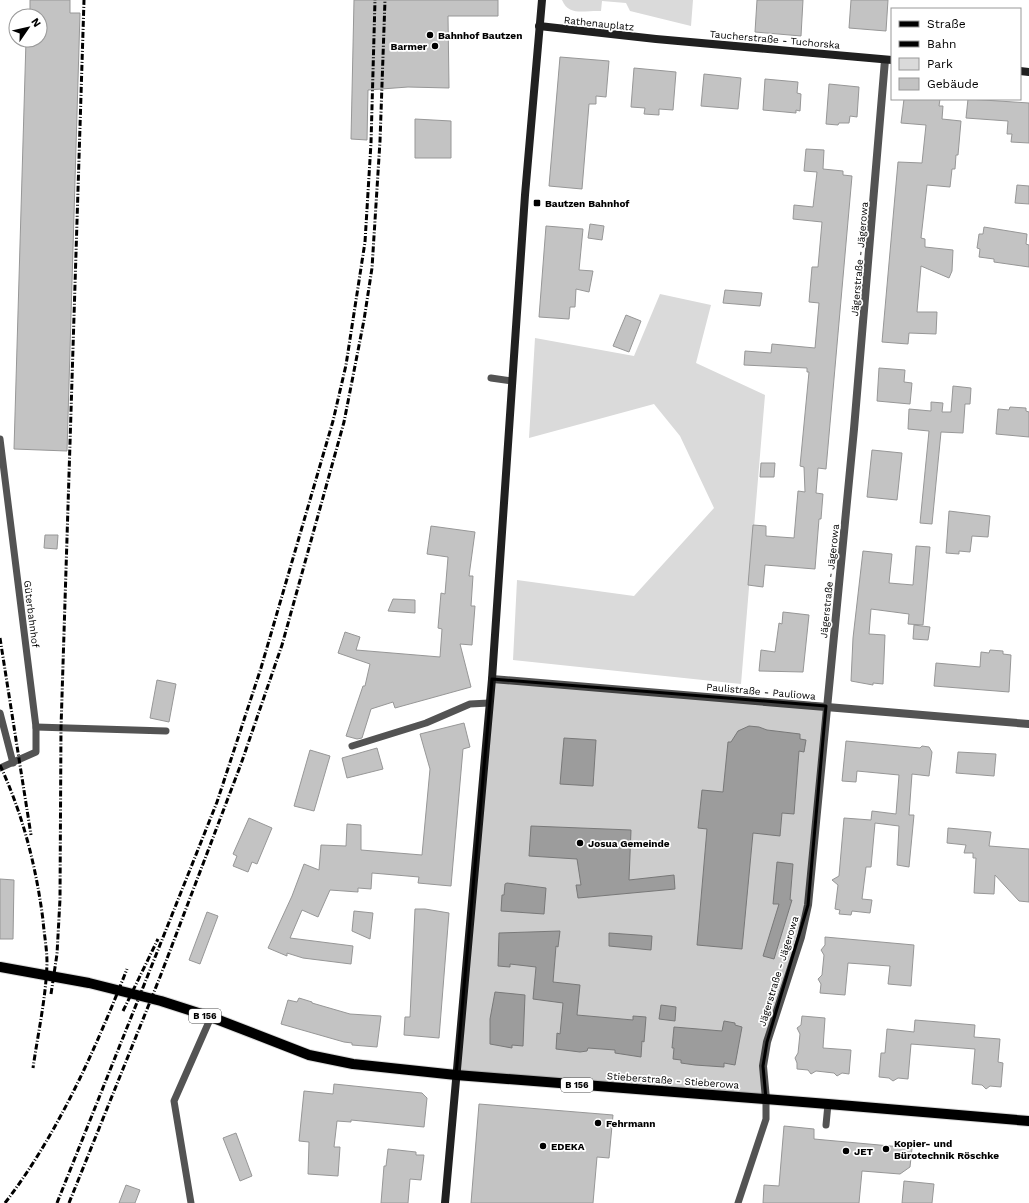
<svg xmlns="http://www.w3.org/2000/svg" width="1029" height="1203" font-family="'Work Sans',sans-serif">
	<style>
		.green { fill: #dadada }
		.building { fill: #c3c3c3; stroke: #979797 }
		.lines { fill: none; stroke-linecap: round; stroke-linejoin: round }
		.primary-casing { stroke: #dbdbdb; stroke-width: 12 }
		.lane { stroke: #535353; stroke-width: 7 }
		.street { stroke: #535353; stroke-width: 8 }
		.secondary { stroke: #202020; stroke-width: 8 }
		.primary { stroke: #000; stroke-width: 10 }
		.rail { stroke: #000; stroke-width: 3; stroke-dasharray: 6 2 1 2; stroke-linecap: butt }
		.marked { fill: #000; fill-opacity: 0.2; stroke: #000; stroke-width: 3; stroke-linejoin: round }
		.poi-dot { fill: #000; stroke: #fff; stroke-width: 1.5 }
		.labels { text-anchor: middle; stroke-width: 3.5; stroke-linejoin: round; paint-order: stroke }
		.shield { fill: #fff; stroke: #4c4c4c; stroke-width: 1 }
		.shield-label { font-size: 9px; font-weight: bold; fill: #000 }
		.street-label { font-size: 10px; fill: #000; stroke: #fff }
		.poi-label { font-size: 10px; font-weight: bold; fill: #000; stroke: #fff; text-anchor: start }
	</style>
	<rect width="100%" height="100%" fill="#fff"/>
	<g class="green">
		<path d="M562,0H693L691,26L630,11L626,3L602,1L601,11C586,10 569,17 562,0Z"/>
		<polygon points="660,294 711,305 696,363 765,395 741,684 513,660 517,580 634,596 714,508 680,436 654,404 529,438 535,338 634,356"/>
	</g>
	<g class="building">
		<polygon points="30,0 70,0 70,13 80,13 67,451 14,449 26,40 40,40 40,16 30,16"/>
		<polygon points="354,0 498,0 498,16 448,16 449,88 408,87 368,90 367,140 351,139"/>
		<polygon points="757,0 803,0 801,36 755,32"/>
		<polygon points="851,0 888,0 886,31 849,28"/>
		<polygon points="560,57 609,61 606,97 596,96 596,104 589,104 582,189 549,186"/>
		<polygon points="634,68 676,72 673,110 659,109 659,115 644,114 645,108 631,107"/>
		<polygon points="704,74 741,78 738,109 701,106"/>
		<polygon points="765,79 798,82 797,93 801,94 800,111 796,110 796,113 763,110"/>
		<polygon points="829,84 859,87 857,117 850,116 849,123 839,123 838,125 826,124"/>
		<polygon points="904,99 940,99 939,106 943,106 942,119 961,121 958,155 956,155 955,169 952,169 950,187 927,185 921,238 925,239 925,247 953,250 952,271 949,278 921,266 917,312 937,312 936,334 909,333 908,344 882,342 898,162 922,163 926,125 901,123"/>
		<polygon points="968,99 1029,103 1029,143 1011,142 1012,134 1007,134 1008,121 966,118"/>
		<polygon points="415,119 451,121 451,158 415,158"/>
		<polygon points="806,149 824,150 823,169 843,171 843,175 852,176 826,469 818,468 816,493 823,494 821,519 819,519 815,569 765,565 763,587 748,585 753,525 766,526 766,536 794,538 798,491 805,492 804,467 800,466 809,372 807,372 807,368 744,365 745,351 771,353 772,344 815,348 819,303 809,302 812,267 818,267 822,222 793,219 794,205 813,207 817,172 804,171"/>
		<polygon points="1017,185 1029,186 1029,204 1015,203"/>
		<polygon points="590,224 604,226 602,240 588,238"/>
		<polygon points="546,226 583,229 579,270 593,271 589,292 576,289 575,307 570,307 569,319 539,317"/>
		<polygon points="984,227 1027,234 1026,244 1029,245 1029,267 994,262 994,259 979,257 980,249 977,248 979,234 983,234"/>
		<polygon points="725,290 762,293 760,306 723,303"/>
		<polygon points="626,315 641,321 629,352 613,346"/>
		<polygon points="879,368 905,370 904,382 912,383 910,404 877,401"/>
		<polygon points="953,386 971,388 970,404 965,404 963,433 941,432 932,524 920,523 929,431 908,429 909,409 931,411 931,402 943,403 942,412 951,412"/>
		<polygon points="1010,407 1026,408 1026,411 1029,412 1029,437 996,434 998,409 1009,410"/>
		<polygon points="872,450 902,453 897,500 867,497"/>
		<polygon points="761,463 775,463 774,477 760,477"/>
		<polygon points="949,511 990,516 988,537 972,536 970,552 959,551 959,554 946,553"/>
		<polygon points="431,526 475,532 469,576 473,576 471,606 475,606 472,645 460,644 471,687 395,708 393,702 371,709 362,738 357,739 346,736 363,686 365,686 370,664 338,653 345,632 360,637 356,650 440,657 442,629 438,628 441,593 445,594 448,557 427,554"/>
		<polygon points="45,535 58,535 57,549 44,548"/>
		<polygon points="916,546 930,547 923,625 908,624 909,614 871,609 869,634 885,635 883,684 873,683 873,685 851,681 853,638 863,551 892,554 889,583 913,585"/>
		<polygon points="393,599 415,600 415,613 388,611"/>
		<polygon points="783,612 809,615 803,672 759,671 761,650 775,652 779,623 782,624"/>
		<polygon points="914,625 930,627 928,640 913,639"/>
		<polygon points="990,650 1003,651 1003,654 1011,655 1009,692 934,686 936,663 980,667 981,652 989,653"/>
		<polygon points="157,680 176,684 169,722 150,718"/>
		<polygon points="464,723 470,747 463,749 451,886 418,883 419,877 372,873 371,889 358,888 358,892 330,890 318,917 302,910 290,938 353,946 351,964 303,958 287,953 287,956 268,948 292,896 304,864 319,870 321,845 346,846 347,824 361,825 361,850 422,855 430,769 420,734"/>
		<polygon points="749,726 759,727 767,730 800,734 800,739 806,740 804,752 799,751 794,814 782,813 780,836 753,833 742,949 697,945 707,829 698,828 702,790 723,792 728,742 731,742 738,731"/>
		<polygon points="564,738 596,740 593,786 560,784"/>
		<polygon points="846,741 920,748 922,746 929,747 932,752 929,776 912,774 909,815 914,815 909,867 897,865 899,826 875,823 871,867 866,867 862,899 872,900 870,913 852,911 851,915 839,914 840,910 835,909 838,885 832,880 839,876 844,818 871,820 872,811 896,814 899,775 857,771 856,782 842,781"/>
		<polygon points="377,748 383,769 347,778 342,758"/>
		<polygon points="310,750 330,756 314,811 294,806"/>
		<polygon points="958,752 996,754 994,776 956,773"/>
		<polygon points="249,818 272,828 257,864 252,862 248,872 233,866 237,856 233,854"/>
		<polygon points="531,826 631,830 629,880 674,875 675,889 578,898 576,885 581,885 577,859 529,856"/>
		<polygon points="948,828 991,832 989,846 1029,849 1029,902 1019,901 995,875 994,894 974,893 976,858 973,858 973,853 964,853 966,845 947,843"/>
		<polygon points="777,862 793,864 790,900 792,900 774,959 763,956 779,904 773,904"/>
		<polygon points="0,879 14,880 13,939 0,939"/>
		<polygon points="507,883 546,888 544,914 501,911 502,895 504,895 505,884"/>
		<polygon points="415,909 425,909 449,913 439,1038 404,1035 405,1017 410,1017"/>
		<polygon points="354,911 373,913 370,939 352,931"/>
		<polygon points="207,912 218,916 200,964 189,960"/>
		<polygon points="560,931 558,947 556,946 553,982 580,985 577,1015 633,1020 633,1016 646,1017 644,1042 642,1041 641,1057 615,1053 615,1050 588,1048 587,1051 580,1052 556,1049 557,1033 560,1034 563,1003 533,999 536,967 510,964 510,967 498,966 499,933"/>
		<polygon points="609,933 652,936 651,950 609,946"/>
		<polygon points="825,937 914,945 911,986 888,984 890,966 848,963 845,995 820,993 821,984 818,979 822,975 824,955 821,950 825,945"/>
		<polygon points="495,992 525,995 523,1046 512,1045 512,1048 490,1044 490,1019"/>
		<polygon points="299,998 312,1002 312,1003 350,1014 381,1016 377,1047 352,1045 352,1043 344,1042 281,1024 288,1000 297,1002"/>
		<polygon points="661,1005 676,1007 675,1021 659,1019"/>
		<polygon points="802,1016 825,1018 823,1048 851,1050 849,1074 842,1073 837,1076 834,1073 816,1071 811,1074 808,1070 797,1069 797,1063 795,1058 798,1053 800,1034 797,1028 801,1025"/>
		<polygon points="915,1020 975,1025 974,1037 1000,1039 998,1062 1003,1063 1001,1087 990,1086 986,1089 982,1085 972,1084 975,1049 911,1044 908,1079 898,1078 893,1081 889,1078 879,1077 881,1053 885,1053 887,1029 914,1032"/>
		<polygon points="724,1021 735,1023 735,1025 742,1027 735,1065 724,1063 724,1067 695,1065 681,1063 681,1060 673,1059 674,1048 672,1048 674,1027 722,1031"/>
		<polygon points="334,1084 422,1093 427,1098 424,1127 351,1120 351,1122 337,1121 334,1147 340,1147 338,1176 308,1174 309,1142 299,1141 304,1091 333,1094"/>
		<polygon points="479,1104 613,1115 609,1158 597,1157 593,1203 471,1203"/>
		<polygon points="784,1126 814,1129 814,1139 912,1148 910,1167 900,1174 862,1171 859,1203 763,1203 764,1185 779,1186"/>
		<polygon points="236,1133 252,1176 240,1181 223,1138"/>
		<polygon points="388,1149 416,1152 416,1155 424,1155 421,1180 410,1179 408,1203 381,1203 384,1166 386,1166"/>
		<polygon points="904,1181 934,1184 932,1203 902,1203"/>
		<polygon points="126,1185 140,1190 135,1203 119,1203"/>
	</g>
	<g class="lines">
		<defs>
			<polyline id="primary" points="0,967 89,983 161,1001 211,1017 309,1055 353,1064 456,1075 828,1104 1029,1121"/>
		</defs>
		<use href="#primary" class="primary-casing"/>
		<g class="lane">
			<polyline points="491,378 512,381"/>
			<polyline points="0,439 36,727 36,752 0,768"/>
			<polyline points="0,713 13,763"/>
			<polyline points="36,727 166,731"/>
			<polyline points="352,746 426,723 470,704 489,703"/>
			<polyline points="826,1125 828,1104"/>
			<polyline points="191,1203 174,1101 211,1017"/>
			<polyline points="738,1203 766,1119 766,1099"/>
		</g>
		<g class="street">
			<polyline points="492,679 1029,724"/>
			<polyline points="766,1099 763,1066 767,1042 801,937 808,905 854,429 885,60"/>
		</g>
		<g class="secondary">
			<polyline points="539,26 656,39 892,60"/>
			<polyline points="1020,71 1029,72"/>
			<polyline points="445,1203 492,679 525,195 542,0"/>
		</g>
		<use href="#primary" class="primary"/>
		<g class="rail">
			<polyline points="0,638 31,835"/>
			<path d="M0,765C23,815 36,866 43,920C44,934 47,948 47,963C46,998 38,1033 33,1068"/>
			<polyline points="51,994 57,954 60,899 61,728 84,0"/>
			<polyline points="123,1011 158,939"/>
			<path d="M5,1203C58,1134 95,1050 127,969"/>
			<polyline points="57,1203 217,802 261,668 333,421 346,365 365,242 371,143 375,0"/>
			<polyline points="69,1203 160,977 241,764 282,645 344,422 364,320 372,268 380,141 385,0"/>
		</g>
	</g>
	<path class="marked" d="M492,679L826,706L808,905L767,1042L763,1066L766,1099L456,1075Z"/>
	<g class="poi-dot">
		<circle cx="430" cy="35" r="4"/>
		<circle cx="435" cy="46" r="4"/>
		<rect x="533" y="199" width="8" height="8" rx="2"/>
		<circle cx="580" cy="843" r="4"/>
		<circle cx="598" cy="1123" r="4"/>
		<circle cx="543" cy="1146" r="4"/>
		<circle cx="886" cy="1149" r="4"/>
		<circle cx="846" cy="1151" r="4"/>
	</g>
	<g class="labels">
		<g class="shield">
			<rect x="189" y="1009" width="32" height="14" rx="3"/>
			<rect x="561" y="1078" width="32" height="14" rx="3"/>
		</g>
		<g class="shield-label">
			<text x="205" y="1019">B 156</text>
			<text x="577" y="1088">B 156</text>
		</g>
		<g class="street-label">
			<text transform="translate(599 23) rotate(6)" y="4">Rathenauplatz</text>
			<text transform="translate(775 39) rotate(5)" y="4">Taucherstraße - Tuchorska</text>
			<text transform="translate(859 259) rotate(-85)" y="4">Jägerstraße - Jägerowa</text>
			<text transform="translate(829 581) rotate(-84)" y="4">Jägerstraße - Jägerowa</text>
			<text transform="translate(32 614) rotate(83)" y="4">Güterbahnhof</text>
			<text transform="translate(761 691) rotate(5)" y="4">Paulistraße - Pauliowa</text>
			<text transform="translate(778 971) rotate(-73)" y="4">Jägerstraße - Jägerowa</text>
			<text transform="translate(673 1080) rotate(4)" y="4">Stieberstraße - Stieberowa</text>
		</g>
		<g class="poi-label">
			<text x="438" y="39">Bahnhof Bautzen</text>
			<text x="427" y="50" text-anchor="end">Barmer</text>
			<text x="545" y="207">Bautzen Bahnhof</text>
			<text x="588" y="847">Josua Gemeinde</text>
			<text x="606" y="1127">Fehrmann</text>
			<text x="894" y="1147">Kopier- und<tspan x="894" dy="12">Bürotechnik Röschke</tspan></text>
			<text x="551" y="1150">EDEKA</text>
			<text x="854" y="1155">JET</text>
		</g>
	</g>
	<rect x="891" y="8" width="130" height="92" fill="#ffffff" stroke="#999999"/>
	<rect x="899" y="21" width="20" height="6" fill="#000000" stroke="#999999"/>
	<text x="927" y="28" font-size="12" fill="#000000">Straße</text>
	<rect x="899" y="41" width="20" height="6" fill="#000000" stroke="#999999"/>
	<text x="927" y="48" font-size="12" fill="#000000">Bahn</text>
	<rect x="899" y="58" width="20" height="12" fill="#dadada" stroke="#999999"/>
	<text x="927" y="68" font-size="12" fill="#000000">Park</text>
	<rect x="899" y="78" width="20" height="12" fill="#c3c3c3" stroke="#999999"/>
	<text x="927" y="88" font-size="12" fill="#000000">Gebäude</text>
	<g transform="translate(28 28) rotate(56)"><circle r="19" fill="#ffffff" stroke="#999999"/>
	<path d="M0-3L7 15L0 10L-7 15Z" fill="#000000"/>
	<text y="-6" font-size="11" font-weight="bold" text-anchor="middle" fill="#000000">N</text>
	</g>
</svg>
